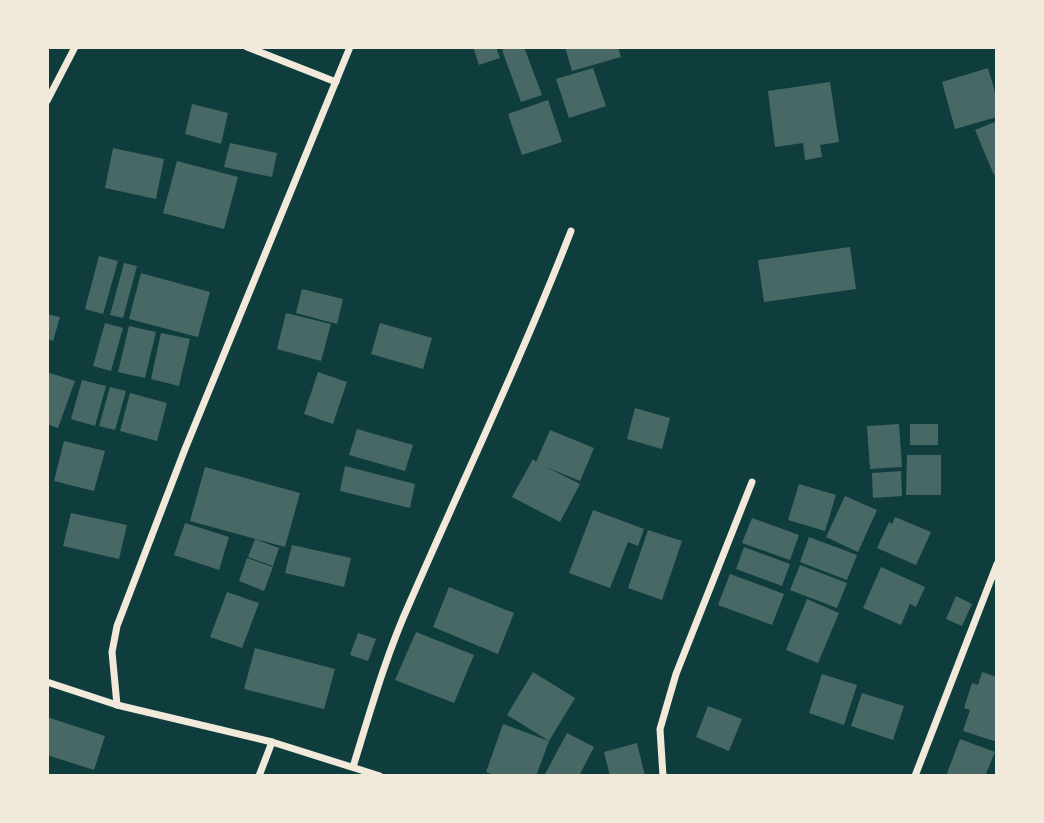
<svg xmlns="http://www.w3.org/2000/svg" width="1044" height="823" font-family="'IBM Plex Sans',sans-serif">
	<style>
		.building { fill: #486865 }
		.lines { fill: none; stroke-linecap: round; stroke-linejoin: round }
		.minor { stroke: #f1e9da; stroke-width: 7 }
	</style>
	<rect width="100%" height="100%" fill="#0f3d3e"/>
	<g class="building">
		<polygon points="473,47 496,47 500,58 479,65"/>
		<polygon points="509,47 524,47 542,95 521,102 502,50"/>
		<polygon points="565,47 618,47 621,57 572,71"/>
		<polygon points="593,68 606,106 569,118 556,79"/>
		<polygon points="988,68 997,99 997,117 955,129 942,82"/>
		<polygon points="830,82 839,142 820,145 822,157 805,160 803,143 775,147 768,91"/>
		<polygon points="548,100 562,142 522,155 508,114"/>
		<polygon points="192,104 228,113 221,144 185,134"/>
		<polygon points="997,121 997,174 994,175 975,130"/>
		<polygon points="230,143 277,153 272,177 224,167"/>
		<polygon points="113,148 164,159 156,199 105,188"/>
		<polygon points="177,161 238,177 224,229 163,213"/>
		<polygon points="850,247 856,289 764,302 758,260"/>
		<polygon points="99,256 118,261 103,314 85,309"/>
		<polygon points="124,263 137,266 123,318 110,315"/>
		<polygon points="141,273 210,292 198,337 129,319"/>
		<polygon points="302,289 343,299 337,324 296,313"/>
		<polygon points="286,313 331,324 321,361 277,349"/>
		<polygon points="47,314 60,317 53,341 47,339"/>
		<polygon points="105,323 123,328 111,371 93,366"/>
		<polygon points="380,323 432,338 423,369 371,354"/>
		<polygon points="129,326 156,332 145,378 118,372"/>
		<polygon points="161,333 190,339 179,386 151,379"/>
		<polygon points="47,372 75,381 58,428 47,424"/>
		<polygon points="318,372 347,382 333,424 304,414"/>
		<polygon points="82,380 106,386 95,426 71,419"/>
		<polygon points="110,387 126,391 115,430 99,426"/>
		<polygon points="130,393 167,403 157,441 120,431"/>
		<polygon points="635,408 670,418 662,449 627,439"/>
		<polygon points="899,424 902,467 870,469 867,426"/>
		<rect x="910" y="424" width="28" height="21"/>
		<polygon points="357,429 413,445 405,471 349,455"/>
		<polygon points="550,430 594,448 580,481 546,467 580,484 560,522 512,497 533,459 536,462"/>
		<polygon points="64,441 105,451 94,491 54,481"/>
		<polygon points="907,455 941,455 941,495 906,495"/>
		<polygon points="345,466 415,484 410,508 340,491"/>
		<polygon points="205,467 300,493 285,547 190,521"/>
		<polygon points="901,471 902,496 873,498 872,473"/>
		<polygon points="799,484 836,495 825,531 788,520"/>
		<polygon points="845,496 877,510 858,552 826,537"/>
		<polygon points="593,510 644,529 638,546 628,542 610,588 569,573"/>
		<polygon points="71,513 127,525 119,559 63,546"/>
		<polygon points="895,517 931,532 916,565 877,548 889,522 892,524"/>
		<polygon points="752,518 799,535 790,560 742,543"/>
		<polygon points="185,523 229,537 219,570 174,555"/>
		<polygon points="648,530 682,541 662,600 628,588"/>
		<polygon points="809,537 857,555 847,580 800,562"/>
		<polygon points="255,539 279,548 273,566 248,557"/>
		<polygon points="292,545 351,558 344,587 285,573"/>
		<polygon points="744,547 790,564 782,586 736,569"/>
		<polygon points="247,558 273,567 264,591 239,581"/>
		<polygon points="800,565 847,583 837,608 790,590"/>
		<polygon points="881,567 925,587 916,607 910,604 901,625 863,608"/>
		<polygon points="730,574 784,594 772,625 718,605"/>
		<polygon points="449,587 514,613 498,654 433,627"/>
		<polygon points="227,592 259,603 242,648 210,637"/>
		<polygon points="956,596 972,604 962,626 946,619"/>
		<polygon points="807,599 839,613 818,663 786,650"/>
		<polygon points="416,632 474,655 454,703 395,680"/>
		<polygon points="358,633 376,639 368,661 350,655"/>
		<polygon points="255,648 335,669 324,709 244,689"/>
		<polygon points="533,672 575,698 549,741 507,715"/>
		<polygon points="982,672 997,677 997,742 963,731 970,710 964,708 972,683 978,685"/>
		<polygon points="822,674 857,685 844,725 809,713"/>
		<polygon points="862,693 904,706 893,740 851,726"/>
		<polygon points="708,706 742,719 729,751 696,737"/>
		<polygon points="47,717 105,736 94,770 47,755"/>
		<polygon points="503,724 549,741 536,776 496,776 486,772"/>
		<polygon points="567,733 594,747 579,776 544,776"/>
		<polygon points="960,739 995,752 985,776 946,776"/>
		<polygon points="637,743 645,776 610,776 604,752"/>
	</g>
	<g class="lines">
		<g class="minor">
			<polyline points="247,47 336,82"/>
			<polyline points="47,101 75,47"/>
			<polyline points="47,682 117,705 272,742 380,776"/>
			<polyline points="117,705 112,652 117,626 185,449 350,47"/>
			<path d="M353,767C370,712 386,655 410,602C464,478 522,357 571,231"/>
			<polyline points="259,776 272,742"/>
			<polyline points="663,776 660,729 676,674 752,482"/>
			<polyline points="915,776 997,564"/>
		</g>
	</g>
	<rect width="1044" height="823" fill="none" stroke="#f1e9da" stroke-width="98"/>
</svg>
